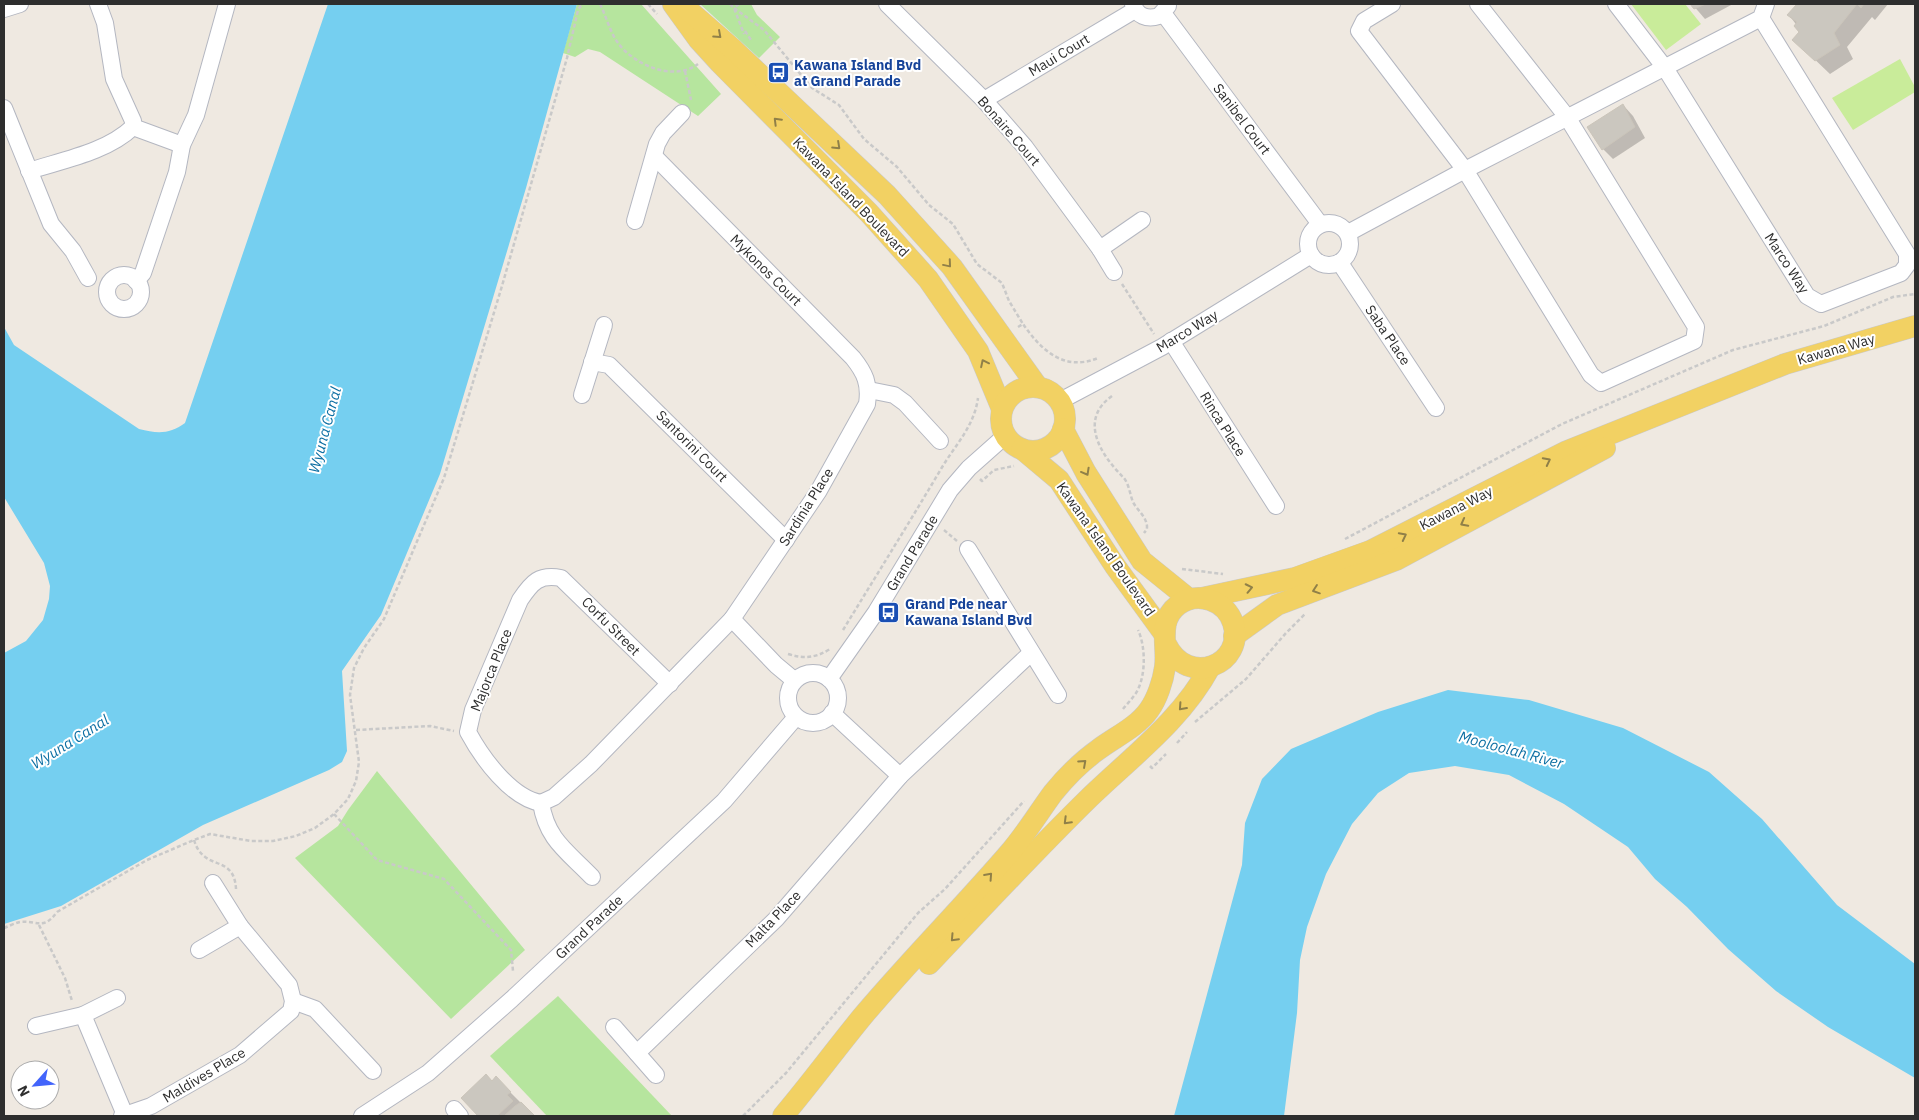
<svg xmlns="http://www.w3.org/2000/svg" width="1919" height="1120" font-family="'IBM Plex Sans',sans-serif">
	<style>
		.green { fill: #b6e59e }
		.pitch { fill: #c9ec9a }
		.water { fill: #75cff0 }
		.shadow { fill: #0003 }
		.building { fill: #cbc7bf; stroke: #cbc5ba }
		.lines { fill: none; stroke-linecap: round; stroke-linejoin: round }
		.minor-casing { stroke: #b4b7c1; stroke-width: 18 }
		.major-casing { stroke: #c9c9c9; stroke-width: 22 }
		.path { stroke: #c9c9c9; stroke-width: 2.5; stroke-dasharray: 4 2.5; stroke-linecap: butt }
		.minor { stroke: #fff; stroke-width: 16 }
		.major { stroke: #f2d163; stroke-width: 21 }
		.oneway { stroke: #908048 }
		.labels { text-anchor: middle; stroke-width: 4; stroke-linejoin: round; paint-order: stroke }
		.street-label { font-size: 14px; fill: #2e2e2e; stroke: #fff }
		.transit-label { font-size: 14px; font-weight: bold; fill: #164399; stroke: #fff; text-anchor: start }
		.water-label { font-size: 15px; font-style: italic; fill: #0d6fa3; stroke: #fff }
	</style>
	<rect width="100%" height="100%" fill="#efe9e1"/>
	<g class="green">
		<polygon points="577,4 641,4 721,94 698,116 600,52 588,49 575,57 563,53"/>
		<polygon points="700,4 751,4 757,15 780,37 759,58"/>
		<polygon points="377,771 525,950 451,1019 295,858 338,826 348,810"/>
		<polygon points="558,996 672,1116 547,1116 490,1056"/>
	</g>
	<g class="pitch">
		<polygon points="1631,4 1685,4 1701,24 1666,50"/>
		<polygon points="1900,59 1915,87 1915,92 1853,130 1832,98"/>
	</g>
	<g class="water">
		<path d="M328,4H577L526,188L440,474L381,615L342,671L347,751L342,762L329,770L203,825L61,906L4,924V653L26,641L43,620L49,599L50,586L44,563L4,497V327L14,345L139,429C158,434 170,434 185,423Z"/>
		<polygon points="1448,690 1529,700 1623,728 1709,772 1762,819 1837,905 1915,964 1915,1078 1828,1027 1776,991 1728,949 1687,907 1655,879 1628,847 1564,804 1509,775 1455,766 1409,773 1378,793 1352,824 1326,874 1307,927 1300,960 1297,1013 1284,1116 1174,1116 1242,865 1245,823 1262,779 1291,749 1378,712"/>
	</g>
	<g class="shadow">
		<polygon points="1692,4 1733,4 1705,19"/>
		<polygon points="1799,4 1888,4 1875,20 1872,17 1847,47 1853,59 1830,74 1808,53 1801,31 1789,15"/>
		<polygon points="1623,105 1633,116 1645,138 1613,159 1603,149"/>
		<polygon points="496,1078 534,1116 480,1116 463,1098"/>
	</g>
	<g class="building">
		<polygon points="1690,4 1706,4 1694,9"/>
		<polygon points="1797,4 1864,4 1861,8 1857,4 1834,33 1840,45 1815,61 1792,40 1799,32 1794,26 1797,22 1787,15"/>
		<polygon points="1623,104 1635,127 1602,150 1587,127"/>
		<polygon points="486,1074 492,1081 496,1076 511,1092 507,1095 513,1101 497,1116 478,1116 461,1098"/>
		<polygon points="521,1102 535,1116 504,1116 515,1106"/>
	</g>
	<g class="lines">
		<defs>
			<g id="minor">
				<polyline points="887,4 984,100 1025,147 1100,249 1114,272"/>
				<path d="M1133,4C1137,16 1147,20 1159,16L1168,6"/>
				<polyline points="1392,4 1364,21 1359,31 1465,170 1591,375 1601,383 1694,341 1696,327 1567,117 1478,4"/>
				<polyline points="1616,4 1665,68 1807,296 1821,304 1901,273 1907,265 1907,254 1761,18"/>
				<polyline points="4,9 20,4"/>
				<polyline points="1163,13 1320,224"/>
				<polyline points="984,100 1135,10"/>
				<polyline points="4,108 51,224 73,251 88,278"/>
				<polyline points="133,127 182,145"/>
				<path d="M654,156L853,358C865,373 870,384 867,404L818,492L732,619"/>
				<path d="M29,171C63,160 107,152 133,127V121L114,79L105,23L98,4"/>
				<polyline points="635,221 657,144 663,133 682,113"/>
				<circle cx="1329" cy="244" r="21"/>
				<polyline points="1348,233 1465,170 1761,18 1766,4"/>
				<polyline points="1100,249 1142,220"/>
				<polyline points="1340,263 1436,408"/>
				<circle cx="124" cy="292" r="17"/>
				<polyline points="136,281 143,273 177,172 182,145 196,115 227,4"/>
				<polyline points="1171,341 1276,506"/>
				<polyline points="592,362 609,365 786,540"/>
				<polyline points="869,390 894,395 905,403 940,441"/>
				<polyline points="582,395 604,325"/>
				<polyline points="1060,401 1162,347 1311,255"/>
				<polyline points="968,549 1058,695"/>
				<circle cx="813" cy="698" r="25"/>
				<polyline points="829,679 876,612 950,490 969,468 1005,436"/>
				<polyline points="832,713 900,776"/>
				<path d="M541,803C511,798 482,758 468,732L473,710L520,600C532,582 539,574 561,578L670,684"/>
				<polyline points="541,803 554,797 591,764 732,619 776,665 794,680"/>
				<path d="M541,803C547,840 567,851 592,877"/>
				<polyline points="213,883 240,926"/>
				<polyline points="293,1001 315,1009 373,1071"/>
				<polyline points="83,1015 125,1115"/>
				<polyline points="36,1026 83,1015 117,998"/>
				<polyline points="614,1027 656,1075"/>
				<polyline points="637,1053 776,919 900,776 1031,653"/>
				<polyline points="454,1109 460,1116"/>
				<polyline points="122,1116 151,1106 240,1055 291,1011 293,1001 289,985 240,926 199,950"/>
				<polyline points="362,1116 428,1073 512,999 724,801 796,717"/>
			</g>
			<g id="major">
				<polyline points="673,4 699,40 720,63 869,213 928,279 978,351 1002,409"/>
				<polyline points="687,9 734,50 887,195 952,267 1037,386"/>
				<circle cx="1033" cy="419" r="32"/>
				<polyline points="1063,429 1086,473 1142,561 1189,599"/>
				<polyline points="1022,449 1059,480 1115,566 1163,632"/>
				<polyline points="1202,598 1295,578 1370,551 1565,452 1785,364 1915,326"/>
				<polyline points="1234,636 1277,605 1396,560 1605,448"/>
				<path d="M929,964C981,909 1033,853 1087,800C1130,758 1181,721 1210,667"/>
				<path d="M783,1116C810,1084 835,1050 862,1017C910,960 963,907 1011,851C1027,832 1039,812 1053,793C1066,777 1082,761 1099,749C1115,737 1137,727 1149,710C1157,699 1163,681 1165,667C1168,645 1157,621 1178,605C1198,590 1226,601 1233,623C1246,664 1188,689 1166,644"/>
			</g>
		</defs>
		<use href="#minor" class="minor-casing"/>
		<use href="#major" class="major-casing"/>
		<g class="path">
			<path d="M600,4C606,16 610,32 618,43C634,65 674,82 698,64"/>
			<polyline points="648,4 657,14"/>
			<polyline points="730,4 734,8 744,34"/>
			<polyline points="739,4 734,8 764,30 812,88 839,105 864,139 897,167 929,205 953,224 977,264 1002,283 1009,301 1023,324"/>
			<polyline points="745,31 751,40"/>
			<polyline points="685,71 691,100"/>
			<polyline points="1122,284 1154,334"/>
			<path d="M1018,327L1023,324C1041,350 1064,372 1098,358"/>
			<path d="M1112,396C1078,420 1101,455 1123,477C1129,483 1130,495 1133,502C1137,510 1146,516 1147,526C1147,530 1147,529 1144,533"/>
			<polyline points="980,479 982,481 994,470 1014,466"/>
			<polyline points="944,530 957,541"/>
			<polyline points="1345,539 1562,424 1733,350 1824,326 1893,297 1915,294"/>
			<polyline points="1182,569 1223,574"/>
			<path d="M843,630C876,576 909,523 941,469C955,445 974,427 978,398"/>
			<path d="M788,654C804,659 816,658 830,649"/>
			<path d="M1123,709C1127,704 1132,699 1136,693C1146,677 1146,647 1138,630"/>
			<polyline points="1195,722 1246,679 1286,633 1305,614"/>
			<polyline points="356,730 430,726 454,731"/>
			<polyline points="1177,743 1187,732"/>
			<polyline points="1150,766 1152,768 1166,754"/>
			<polyline points="334,814 377,860 444,879 511,950 513,971"/>
			<path d="M194,840C204,873 234,853 236,889"/>
			<polyline points="39,925 65,978 72,1001"/>
			<path d="M4,928C9,926 15,923 20,922C38,920 43,931 57,912L147,860L194,840L210,834L251,841H273L296,836L315,828L334,814L348,799L356,781L359,762L350,695L354,668L364,648L384,619L444,478L502,286L567,58L578,10L582,4"/>
			<polyline points="743,1116 786,1073 918,913 945,889 1024,801"/>
		</g>
		<use href="#minor" class="minor"/>
		<use href="#major" class="major"/>
	</g>
	<defs><path id="oneway-chevron" d="M-2-3.5L2.5 0L-2 3.5" fill="none" stroke-width="1.6" stroke-linecap="round" stroke-linejoin="round" transform="scale(1.25)"/></defs>
	<g class="oneway">
		<use href="#oneway-chevron" transform="translate(718 35) rotate(42)"/>
		<use href="#oneway-chevron" transform="translate(777 121) rotate(-135)"/>
		<use href="#oneway-chevron" transform="translate(837 146) rotate(43)"/>
		<use href="#oneway-chevron" transform="translate(948 264) rotate(50)"/>
		<use href="#oneway-chevron" transform="translate(984 363) rotate(-116)"/>
		<use href="#oneway-chevron" transform="translate(1547 461) rotate(-27)"/>
		<use href="#oneway-chevron" transform="translate(1086 472) rotate(61)"/>
		<use href="#oneway-chevron" transform="translate(1464 523) rotate(152)"/>
		<use href="#oneway-chevron" transform="translate(1403 536) rotate(-27)"/>
		<use href="#oneway-chevron" transform="translate(1249 588) rotate(-12)"/>
		<use href="#oneway-chevron" transform="translate(1316 590) rotate(161)"/>
		<use href="#oneway-chevron" transform="translate(1182 707) rotate(132)"/>
		<use href="#oneway-chevron" transform="translate(1083 763) rotate(-42)"/>
		<use href="#oneway-chevron" transform="translate(1067 821) rotate(135)"/>
		<use href="#oneway-chevron" transform="translate(989 876) rotate(-48)"/>
		<use href="#oneway-chevron" transform="translate(954 938) rotate(133)"/>
	</g>
	<defs>
		<symbol id="bus-square" viewBox="-11 -11 22 22"><rect x="-9" y="-9" width="18" height="18" rx="4" fill="#1a4fb4" stroke="#fff"/><path d="M-5-6H5V4H4V6H2V4H-2V6H-4V4H-5ZM-3.5-4V0h7V-4ZM-3.5 1.2v1.5H-2V1.2ZM2 1.2v1.5H3.5V1.2Z" fill="#fff"/></symbol>
	</defs>
	<g fill-rule="evenodd">
		<use href="#bus-square" x="766" y="60" width="25" height="25"/>
		<use href="#bus-square" x="876" y="600" width="25" height="25"/>
	</g>
	<g class="labels">
		<g class="street-label">
			<text transform="translate(1059 55) rotate(-31)" y="5">Maui Court</text>
			<text transform="translate(1242 119) rotate(53)" y="5">Sanibel Court</text>
			<text transform="translate(1009 131) rotate(49)" y="5">Bonaire Court</text>
			<text transform="translate(851 197) rotate(46)" y="5">Kawana Island Boulevard</text>
			<text transform="translate(1787 263) rotate(57)" y="5">Marco Way</text>
			<text transform="translate(766 270) rotate(45)" y="5">Mykonos Court</text>
			<text transform="translate(1187 331) rotate(-31)" y="5">Marco Way</text>
			<text transform="translate(1388 335) rotate(56)" y="5">Saba Place</text>
			<text transform="translate(1836 349) rotate(-16)" y="5">Kawana Way</text>
			<text transform="translate(1223 424) rotate(58)" y="5">Rinca Place</text>
			<text transform="translate(692 446) rotate(45)" y="5">Santorini Court</text>
			<text transform="translate(806 507) rotate(-58)" y="5">Sardinia Place</text>
			<text transform="translate(1456 508) rotate(-27)" y="5">Kawana Way</text>
			<text transform="translate(1106 549) rotate(55)" y="5">Kawana Island Boulevard</text>
			<text transform="translate(912 553) rotate(-59)" y="5">Grand Parade</text>
			<text transform="translate(611 626) rotate(45)" y="5">Corfu Street</text>
			<text transform="translate(491 670) rotate(-68)" y="5">Majorca Place</text>
			<text transform="translate(773 919) rotate(-46)" y="5">Malta Place</text>
			<text transform="translate(589 927) rotate(-43)" y="5">Grand Parade</text>
			<text transform="translate(204 1075) rotate(-31)" y="5">Maldives Place</text>
		</g>
		<g class="transit-label">
			<text x="794" y="70">Kawana Island Bvd<tspan x="794" dy="16">at Grand Parade</tspan></text>
			<text x="905" y="609">Grand Pde near<tspan x="905" dy="16">Kawana Island Bvd</tspan></text>
		</g>
		<g class="water-label">
			<text transform="translate(325 430) rotate(-75)" y="5">Wyuna Canal</text>
			<text transform="translate(70 742) rotate(-32)" y="5">Wyuna Canal</text>
			<text transform="translate(1511 750) rotate(15)" y="5">Mooloolah River</text>
		</g>
	</g>
	<rect width="1919" height="1120" fill="none" stroke="#2e2e2e" stroke-width="10"/>
	<g transform="translate(35 1085) rotate(243)"><circle r="24" fill="#ffffff" stroke="#ababab"/>
	<path d="M0-4L9 19L0 12L-9 19Z" fill="#4264fb"/>
	<text y="-8" font-size="14" font-weight="bold" text-anchor="middle" fill="#2e2e2e">N</text>
	</g>
</svg>
